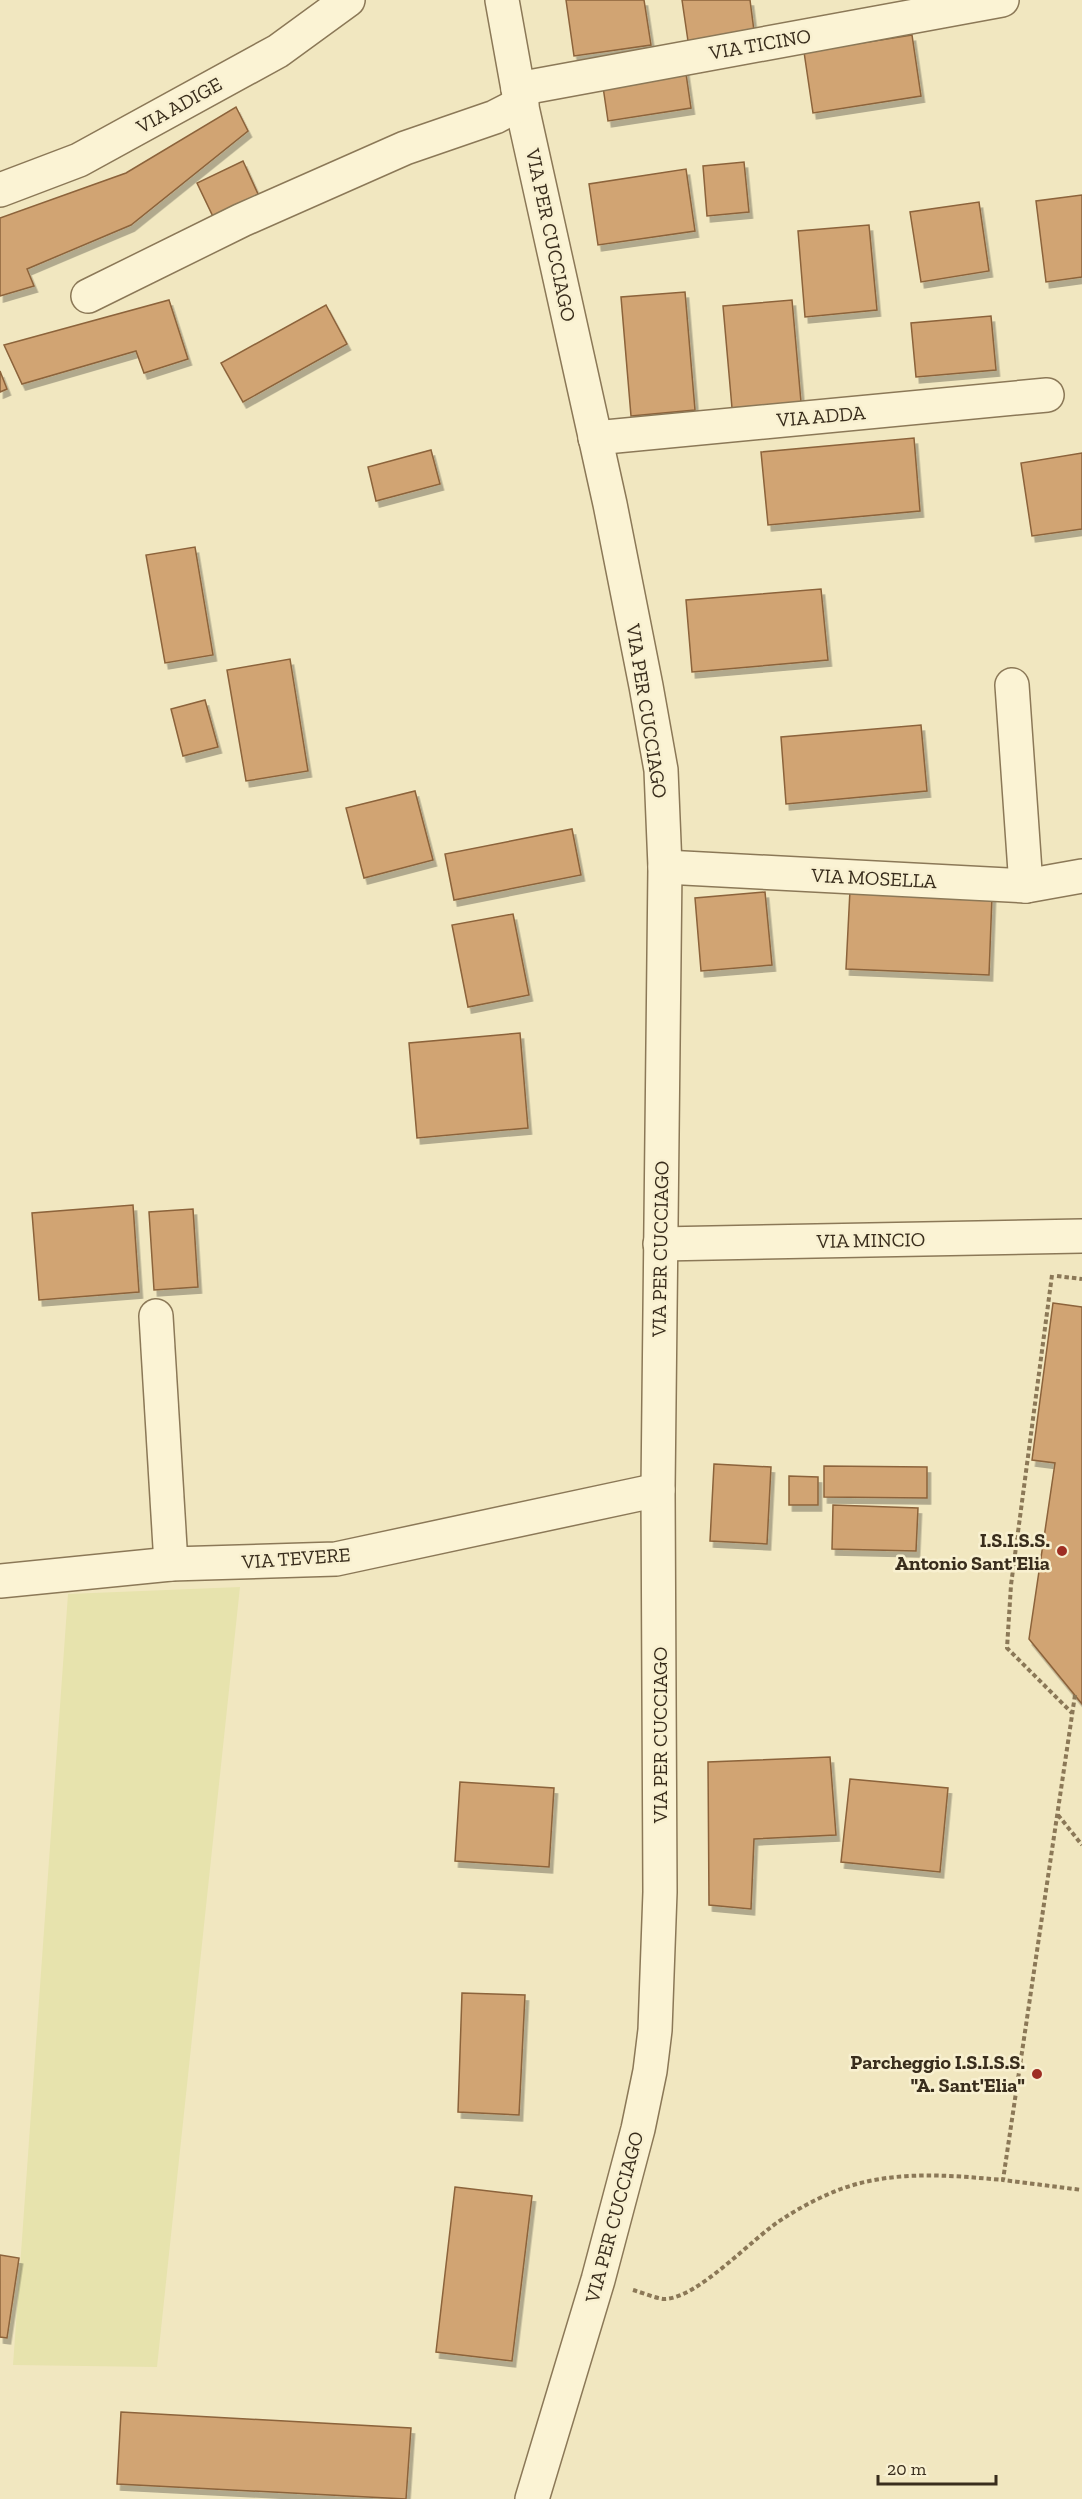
<svg xmlns="http://www.w3.org/2000/svg" width="1082" height="2499" font-family="'Zilla Slab',serif">
	<style>
		.farmland { fill: #e7e3ad }
		.building { fill: #d1a473; stroke: #8c633b; stroke-width: 1.5; filter: url(#shadow) }
		.lines { fill: none; stroke-linecap: round; stroke-linejoin: round }
		.minor-casing { stroke: #8b7857; stroke-width: 36 }
		.path { stroke: #8b7857; stroke-width: 4; stroke-dasharray: 4.5 3; stroke-linecap: butt }
		.minor { stroke: #fbf3d4; stroke-width: 33 }
		.poi-dot { fill: #9e2e23; stroke: #f8f0d0; stroke-width: 2 }
		.labels { text-anchor: middle; stroke-width: 5; stroke-linejoin: round; paint-order: stroke }
		.street-label { font-size: 20px; fill: #392d1c; stroke: #f8f0d0 }
		.poi-label { font-size: 20px; font-weight: bold; fill: #392d1c; stroke: #f8f0d0; text-anchor: end }
	</style>
	<defs>
		<filter id="shadow"><feDropShadow dx="3.5" dy="6" stdDeviation="0" flood-color="#0004"/></filter>
	</defs>
	<rect width="100%" height="100%" fill="#f1e7c0"/>
	<polygon class="farmland" points="240,1587 157,2367 13,2365 68,1594"/>
	<g class="building">
		<polygon points="566,0 644,0 651,45 574,56"/>
		<polygon points="682,0 750,0 754,31 688,41"/>
		<polygon points="912,35 921,96 813,113 804,52"/>
		<polygon points="685,67 691,108 608,121 602,80"/>
		<polygon points="236,107 248,131 131,225 27,269 34,286 0,296 0,218 126,173"/>
		<polygon points="243,161 263,205 218,227 197,183"/>
		<polygon points="744,162 749,212 707,216 703,166"/>
		<polygon points="686,169 695,231 598,245 589,184"/>
		<polygon points="1082,195 1082,277 1046,282 1036,201"/>
		<polygon points="979,202 989,271 921,282 910,212"/>
		<polygon points="869,225 877,310 805,317 798,231"/>
		<polygon points="685,292 695,410 631,416 621,297"/>
		<polygon points="169,300 188,359 144,373 136,351 22,384 4,345"/>
		<polygon points="792,300 801,402 732,408 723,306"/>
		<polygon points="326,305 347,344 243,402 221,363"/>
		<polygon points="991,316 996,370 916,377 911,323"/>
		<polygon points="0,371 7,389 0,392"/>
		<polygon points="914,438 920,511 768,525 761,452"/>
		<polygon points="431,450 440,484 376,501 368,467"/>
		<polygon points="1082,453 1082,529 1032,536 1021,463"/>
		<polygon points="195,547 213,655 165,663 146,555"/>
		<polygon points="821,589 828,660 692,672 686,600"/>
		<polygon points="290,659 308,771 246,781 227,670"/>
		<polygon points="205,700 218,747 183,756 171,709"/>
		<polygon points="921,725 927,791 786,804 781,737"/>
		<polygon points="415,791 433,860 364,878 346,808"/>
		<polygon points="572,829 581,875 454,900 445,854"/>
		<polygon points="850,890 992,896 989,975 846,969"/>
		<polygon points="765,892 772,965 701,971 695,898"/>
		<polygon points="513,914 529,995 468,1007 452,925"/>
		<polygon points="520,1033 528,1128 417,1138 409,1043"/>
		<polygon points="133,1205 139,1292 39,1300 32,1213"/>
		<polygon points="193,1209 198,1287 154,1290 149,1212"/>
		<polygon points="1053,1303 1082,1307 1082,1704 1029,1639 1055,1463 1032,1460"/>
		<polygon points="714,1464 771,1467 767,1544 710,1541"/>
		<polygon points="824,1466 927,1467 927,1498 824,1497"/>
		<polygon points="789,1476 818,1477 818,1505 789,1505"/>
		<polygon points="833,1505 918,1508 916,1551 832,1549"/>
		<polygon points="830,1757 836,1835 754,1839 751,1909 709,1905 708,1762"/>
		<polygon points="850,1779 948,1788 940,1872 841,1862"/>
		<polygon points="460,1782 554,1788 549,1867 455,1861"/>
		<polygon points="462,1993 525,1995 519,2115 458,2112"/>
		<polygon points="455,2187 532,2196 512,2361 436,2352"/>
		<polygon points="0,2255 19,2258 7,2338 0,2337"/>
		<polygon points="121,2412 411,2428 406,2499 117,2484"/>
	</g>
	<g class="lines">
		<defs>
			<g id="minor">
				<polyline points="502,0 518,89 610,504 646,686 661,770 665,867 658,1490 660,1892 655,2030 650,2071 638,2129 598,2280 532,2499"/>
				<polyline points="518,89 1002,0"/>
				<polyline points="0,190 79,160 278,51 348,0"/>
				<polyline points="88,296 242,220 405,148 495,117 522,103"/>
				<polyline points="595,438 1047,395"/>
				<polyline points="1012,685 1026,886"/>
				<polyline points="665,867 1026,886 1082,876"/>
				<polyline points="660,1244 1082,1236"/>
				<polyline points="156,1316 171,1564"/>
				<polyline points="0,1581 171,1564 336,1559 658,1490"/>
			</g>
		</defs>
		<use href="#minor" class="minor-casing"/>
		<g class="path">
			<polyline points="1052,1275 1011,1585 1007,1648 1072,1713"/>
			<polyline points="1057,1276 1082,1279"/>
			<polyline points="1075,1695 1003,2180 1082,2190"/>
			<polyline points="1058,1815 1082,1845"/>
			<path d="M633,2290C643,2293 655,2298 664,2299C698,2299 754,2236 784,2218C801,2207 822,2196 841,2189C894,2170 948,2175 1003,2180"/>
		</g>
		<use href="#minor" class="minor"/>
	</g>
	<g class="poi-dot">
		<circle cx="1062" cy="1551" r="6"/>
		<circle cx="1037" cy="2074" r="6"/>
	</g>
	<g class="labels">
		<g class="street-label">
			<text transform="translate(760 44) rotate(-10)" y="7">VIA TICINO</text>
			<text transform="translate(179 105) rotate(-29)" y="7">VIA ADIGE</text>
			<text transform="translate(551 235) rotate(78)" y="7">VIA PER CUCCIAGO</text>
			<text transform="translate(821 416) rotate(-5)" y="7">VIA ADDA</text>
			<text transform="translate(647 711) rotate(81)" y="7">VIA PER CUCCIAGO</text>
			<text transform="translate(874 878) rotate(3)" y="7">VIA MOSELLA</text>
			<text transform="translate(871 1240) rotate(-1)" y="7">VIA MINCIO</text>
			<text transform="translate(660 1249) rotate(-89)" y="7">VIA PER CUCCIAGO</text>
			<text transform="translate(296 1558) rotate(-4)" y="7">VIA TEVERE</text>
			<text transform="translate(660 1735) rotate(-90)" y="7">VIA PER CUCCIAGO</text>
			<text transform="translate(614 2217) rotate(-75)" y="7">VIA PER CUCCIAGO</text>
		</g>
		<g class="poi-label">
			<text x="1050" y="1547">I.S.I.S.S.<tspan x="1050" dy="23">Antonio Sant'Elia</tspan></text>
			<text x="1025" y="2069">Parcheggio I.S.I.S.S.<tspan x="1025" dy="23">"A. Sant'Elia"</tspan></text>
		</g>
	</g>
	<path d="M878 2475v9h118v-9" fill="none" stroke="#392d1c" stroke-width="3"/>
	<text x="887" y="2475" font-size="18" fill="#392d1c" stroke="#f8f0d0" stroke-width="4.5" paint-order="stroke">20 m</text>
</svg>
